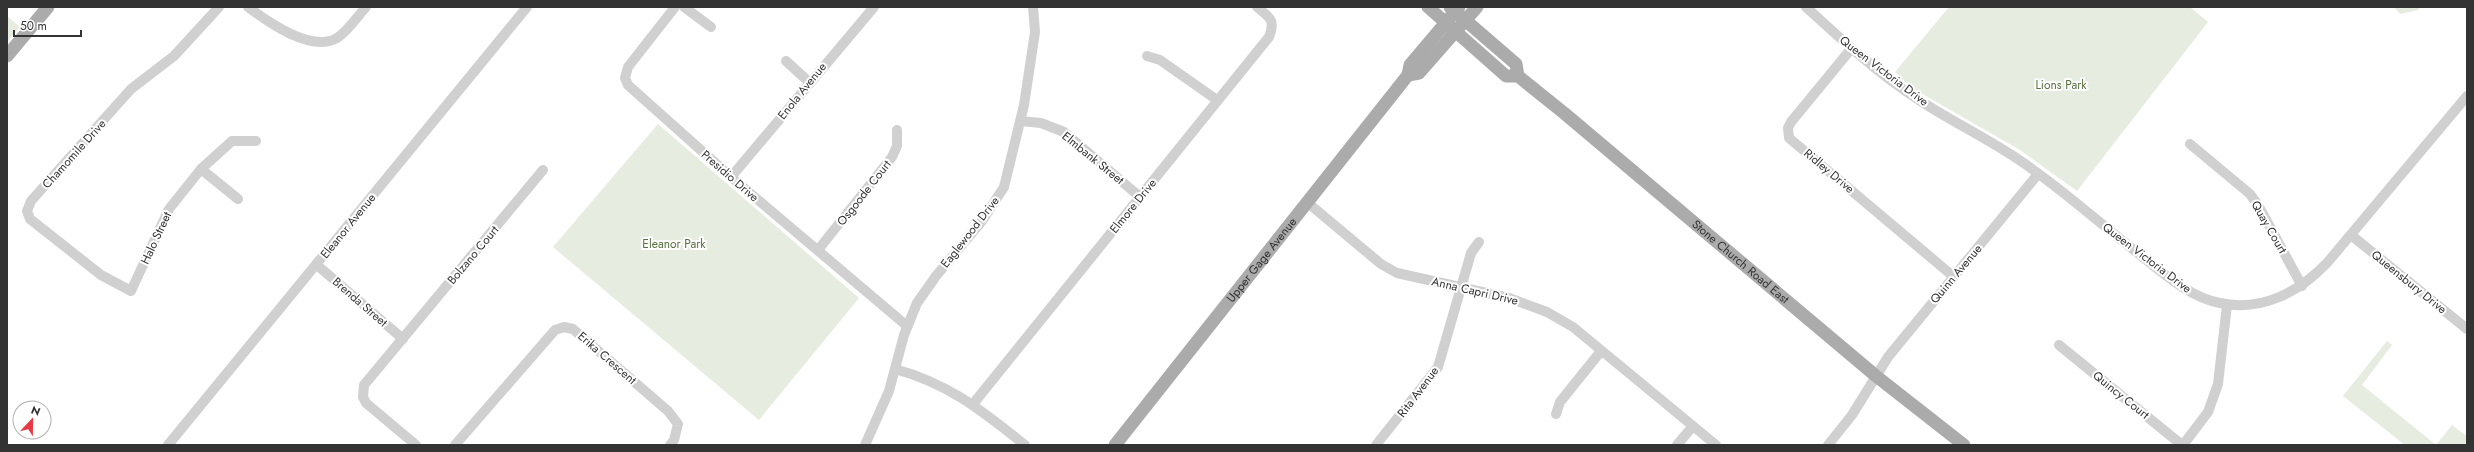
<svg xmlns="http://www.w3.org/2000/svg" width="2474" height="452" font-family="Jost,sans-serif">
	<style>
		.green { fill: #e6ecdf }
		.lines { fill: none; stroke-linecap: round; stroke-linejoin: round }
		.minor { stroke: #d0d0d0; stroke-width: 10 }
		.major { stroke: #ababab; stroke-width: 13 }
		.labels { text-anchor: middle; stroke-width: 4; stroke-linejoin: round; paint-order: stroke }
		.street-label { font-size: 12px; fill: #333; stroke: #fff }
		.park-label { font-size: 12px; fill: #56703f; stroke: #fff }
	</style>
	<rect width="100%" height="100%" fill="#fff"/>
	<g class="green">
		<polygon points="1949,7 2190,7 2208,22 2077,191 2020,150 1912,88 1895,72"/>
		<polygon points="2394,7 2420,7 2418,10 2400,14"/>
		<polygon points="7,16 20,27 7,42"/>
		<polygon points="658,124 859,298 759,420 553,247"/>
		<polygon points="2387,341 2392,345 2362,385 2436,445 2405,445 2343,396"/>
		<polygon points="2452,425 2465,435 2467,433 2466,445 2436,445"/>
	</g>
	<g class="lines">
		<g class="minor">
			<polyline points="219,7 174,56 131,89 31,201 27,211 30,219 101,275 131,291 169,209 201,169 232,141 256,141"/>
			<path d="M248,7C268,22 311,53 337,38C348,31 357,17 366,7"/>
			<polyline points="675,7 628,67 625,78 628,85 731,177 907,326"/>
			<polyline points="684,7 711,27"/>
			<path d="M1806,7C1841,39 1876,72 1916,98C1953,123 1996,142 2032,169C2069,195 2103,226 2139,254C2163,273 2189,297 2220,303C2262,312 2299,292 2327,263L2467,96"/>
			<polyline points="1851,49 1791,122 1788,128 1789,138 1954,277"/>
			<polyline points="1147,56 1160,60 1217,100"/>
			<polyline points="786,61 809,82"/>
			<polyline points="1020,121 1041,123 1064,132 1140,197"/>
			<polyline points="2190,144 2250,194 2258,205 2302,286"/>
			<polyline points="201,169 238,199"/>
			<polyline points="731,177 874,7"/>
			<polyline points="1308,203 1381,264 1397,273 1509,298 1547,312 1573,327 1716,445"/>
			<polyline points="2351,235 2467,329"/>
			<polyline points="818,250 892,157 897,146 897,130"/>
			<polyline points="317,265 403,339"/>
			<polyline points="2059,345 2182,445"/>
			<path d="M895,369C950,384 982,411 1025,445"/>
			<path d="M973,404L1269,37C1276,19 1269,17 1257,7"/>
			<polyline points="1556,414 1560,402 1601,351"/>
			<polyline points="168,445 527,7"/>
			<polyline points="416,445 366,403 363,397 364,385 543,170"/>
			<polyline points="455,445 555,330 564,327 573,329 668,411 678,424 674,440 670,445"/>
			<polyline points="865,445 889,391 904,335 917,303 936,276 982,221 1004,187 1024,105 1035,32 1033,7"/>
			<polyline points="1376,445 1438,367 1471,253 1479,242"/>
			<polyline points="1677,445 1693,426"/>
			<polyline points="1828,445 1852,415 1888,357 2038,174"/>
			<polyline points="2183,445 2208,412 2218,384 2227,305"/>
		</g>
		<g class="major">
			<path id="s1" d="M1428,7L1506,76H1518L1564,113L1876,376L1964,445"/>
			<polyline points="1450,7 1516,64 1518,76"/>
			<polyline points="7,56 48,7"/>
			<polyline points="1408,75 1419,73 1477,7"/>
			<path id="s2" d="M1115,445L1408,75L1410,65L1459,7"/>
		</g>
	</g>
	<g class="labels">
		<g class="street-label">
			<text transform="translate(1884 71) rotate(37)" y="4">Queen Victoria Drive</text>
			<text transform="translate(802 91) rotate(-51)" y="4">Enola Avenue</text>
			<text transform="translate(74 154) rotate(-48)" y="4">Chamomile Drive</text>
			<text transform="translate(1093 158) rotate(39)" y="4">Elmbank Street</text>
			<text transform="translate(1829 171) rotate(40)" y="4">Ridley Drive</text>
			<text transform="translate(730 176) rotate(41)" y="4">Presidio Drive</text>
			<text transform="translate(864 193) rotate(-52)" y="4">Osgoode Court</text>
			<text transform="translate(1133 206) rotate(-51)" y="4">Elmore Drive</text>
			<text transform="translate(348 226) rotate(-51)" y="4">Eleanor Avenue</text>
			<text transform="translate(2269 227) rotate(60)" y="4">Quay Court</text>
			<text transform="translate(970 232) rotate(-52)" y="4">Eaglewood Drive</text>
			<text transform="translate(156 238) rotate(-65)" y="4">Halo Street</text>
			<text transform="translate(473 255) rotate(-50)" y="4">Bolzano Court</text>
			<text transform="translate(2147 258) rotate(37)" y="4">Queen Victoria Drive</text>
			<text dy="4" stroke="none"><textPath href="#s2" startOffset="236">Upper Gage Avenue</textPath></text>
			<text dy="4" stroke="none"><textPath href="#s1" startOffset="406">Stone Church Road East</textPath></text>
			<text transform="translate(1956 274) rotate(-50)" y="4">Quinn Avenue</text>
			<text transform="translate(2409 282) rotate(39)" y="4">Queensbury Drive</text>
			<text transform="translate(1475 291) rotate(13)" y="4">Anna Capri Drive</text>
			<text transform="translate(360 302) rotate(41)" y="4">Brenda Street</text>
			<text transform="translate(607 358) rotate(41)" y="4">Erika Crescent</text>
			<text transform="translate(1418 392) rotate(-53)" y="4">Rita Avenue</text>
			<text transform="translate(2121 395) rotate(39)" y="4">Quincy Court</text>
		</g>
		<g class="park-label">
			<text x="2061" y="89">Lions Park</text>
			<text x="674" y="248">Eleanor Park</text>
		</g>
	</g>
	<rect width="2474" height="452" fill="none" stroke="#333333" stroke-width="16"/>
	<g transform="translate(32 420) rotate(22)"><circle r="19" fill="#ffffff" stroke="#adadad"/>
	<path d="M0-3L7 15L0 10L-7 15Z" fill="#e63946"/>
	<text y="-6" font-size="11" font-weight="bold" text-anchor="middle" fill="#333333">N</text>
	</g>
	<path d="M14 30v6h67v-6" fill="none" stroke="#333333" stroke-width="2"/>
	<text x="20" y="30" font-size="12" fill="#333333" stroke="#ffffff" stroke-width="3" paint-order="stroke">50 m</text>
</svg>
